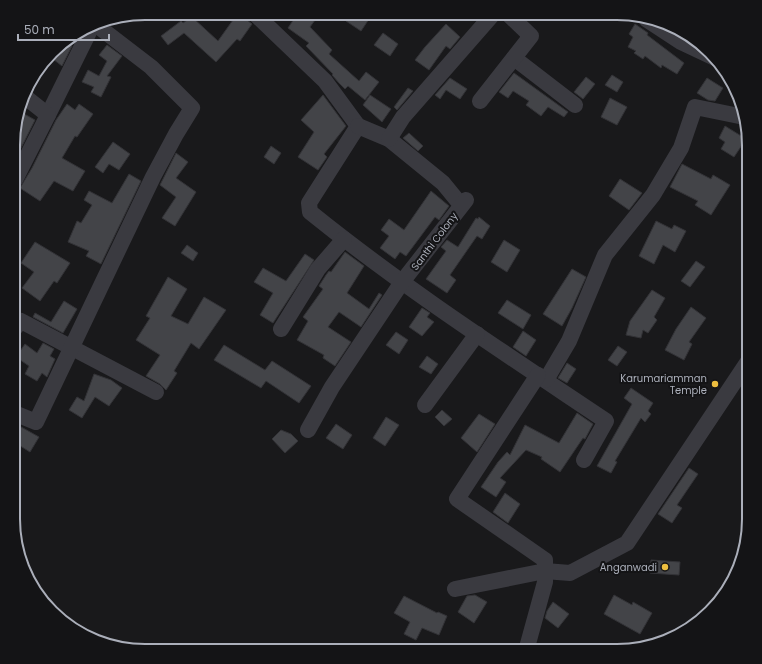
<svg xmlns="http://www.w3.org/2000/svg" width="762" height="664" font-family="Poppins,sans-serif">
	<style>
		.building { fill: #434448; stroke: #333337 }
		.lines { fill: none; stroke-linecap: round; stroke-linejoin: round }
		.minor { stroke: #3a3a40; stroke-width: 16 }
		.poi-dot { fill: #edbe3f; stroke: #141416; stroke-width: 1.5 }
		.labels { text-anchor: middle; stroke-width: 4; stroke-linejoin: round; paint-order: stroke }
		.street-label { font-size: 10px; fill: #abafba; stroke: #141416 }
		.poi-label { font-size: 10px; fill: #abafba; stroke: #141416; text-anchor: end }
		.rim { fill: none; stroke: #abafba; stroke-width: 2 }
	</style>
	<rect width="100%" height="100%" fill="#19191b"/>
	<g class="building">
		<polygon points="238,13 245,13 247,20 252,24 240,41 237,39 216,62 184,33 168,45 161,36 181,21 183,23 192,17 218,41"/>
		<polygon points="298,13 320,13 310,27 332,50 329,54 359,81 366,72 379,82 365,100 348,86 345,89 339,83 332,75 333,74 306,46 309,43 288,28"/>
		<polygon points="352,13 373,13 361,31 346,21"/>
		<polygon points="446,24 460,37 450,49 446,46 429,70 415,60 425,47"/>
		<polygon points="635,24 648,33 647,35 684,63 677,74 662,65 661,68 645,56 643,59 634,53 636,51 628,47 633,37 629,34"/>
		<polygon points="383,33 398,44 390,56 374,45"/>
		<polygon points="65,42 72,46 62,66 49,56 58,46"/>
		<polygon points="107,45 122,56 107,76 111,77 101,97 91,92 94,87 82,82 88,70 99,76 107,61 99,55"/>
		<polygon points="514,73 568,112 564,117 548,107 541,116 526,105 529,101 513,91 508,98 499,92"/>
		<polygon points="612,75 623,82 617,92 605,85"/>
		<polygon points="586,77 595,84 583,99 574,92"/>
		<polygon points="450,78 467,89 460,99 446,90 440,99 435,95"/>
		<polygon points="707,78 723,88 715,101 708,100 697,93"/>
		<polygon points="408,88 413,91 397,110 394,107"/>
		<polygon points="323,95 346,126 324,154 327,157 318,170 298,157 314,132 301,120"/>
		<polygon points="370,95 391,109 382,122 363,105"/>
		<polygon points="610,98 627,107 617,125 601,117"/>
		<polygon points="67,104 75,110 79,104 93,114 77,137 75,136 62,158 85,171 73,191 54,181 40,201 20,188 32,168 56,120"/>
		<polygon points="19,111 35,120 16,158 15,119"/>
		<polygon points="725,126 746,139 734,157 721,149 725,142 719,138"/>
		<polygon points="409,133 423,146 418,151 403,138"/>
		<polygon points="113,142 130,154 119,170 109,164 103,173 95,167"/>
		<polygon points="271,146 281,153 274,164 264,157"/>
		<polygon points="176,153 188,162 176,178 196,192 175,226 162,218 176,197 160,185"/>
		<polygon points="682,164 711,179 713,175 730,185 711,215 695,205 698,201 670,187"/>
		<polygon points="129,174 141,181 101,264 86,256 89,251 68,242 77,221 81,223 92,205 84,200 89,191 112,203"/>
		<polygon points="620,179 642,193 629,210 609,196"/>
		<polygon points="431,191 449,206 439,220 435,217 406,256 400,252 395,259 380,248 389,236 381,230 389,219 404,230"/>
		<polygon points="479,217 490,226 482,239 477,236 450,275 456,280 447,293 426,279 446,251 441,247 447,240 458,247 476,218 478,219"/>
		<polygon points="656,221 672,229 674,225 686,231 675,252 663,245 654,264 639,256"/>
		<polygon points="504,240 520,250 507,272 491,262"/>
		<polygon points="35,242 70,263 57,283 54,281 40,301 22,288 34,272 21,263"/>
		<polygon points="187,245 198,253 193,261 181,253"/>
		<polygon points="345,252 364,266 347,293 369,309 379,293 382,295 361,327 339,312 328,327 351,342 335,366 323,358 324,355 297,340 308,321 303,317 323,289 319,286 326,275 329,271 331,272"/>
		<polygon points="305,254 314,260 273,323 260,315 273,293 254,282 263,268 286,281"/>
		<polygon points="696,261 705,267 690,287 681,281"/>
		<polygon points="572,269 586,277 572,308 562,326 543,314"/>
		<polygon points="168,277 187,289 171,316 188,324 204,297 226,310 199,349 191,343 174,371 177,373 166,390 160,384 146,376 160,355 136,340 150,318 146,316"/>
		<polygon points="652,290 665,298 654,317 657,320 648,333 643,330 641,338 626,335 630,321"/>
		<polygon points="507,300 531,315 523,329 498,313"/>
		<polygon points="64,301 77,309 63,333 33,317 35,313 51,322"/>
		<polygon points="691,307 706,318 689,342 692,344 684,360 665,350 676,329"/>
		<polygon points="422,308 430,313 427,317 434,322 422,336 409,327"/>
		<polygon points="523,331 536,340 526,356 513,347"/>
		<polygon points="396,332 408,340 399,354 386,345"/>
		<polygon points="43,343 54,349 50,356 55,359 47,377 42,373 37,381 25,374 29,366 16,357 25,344 37,353"/>
		<polygon points="224,345 265,370 272,361 311,386 299,403 266,381 261,388 214,360"/>
		<polygon points="618,346 627,352 617,366 608,360"/>
		<polygon points="427,356 438,364 431,374 419,367"/>
		<polygon points="567,363 576,369 567,383 558,378"/>
		<polygon points="94,374 111,380 122,388 109,406 95,397 82,418 69,410 77,397 84,401"/>
		<polygon points="631,388 653,403 648,411 651,414 645,422 641,418 615,461 617,462 611,473 597,466 632,404 624,398"/>
		<polygon points="442,410 452,419 444,426 435,417"/>
		<polygon points="577,413 593,424 585,439 583,438 560,472 541,459 542,457 526,450 500,478 506,482 496,497 481,487 498,462 507,452 510,455 525,425 559,443"/>
		<polygon points="479,414 495,424 477,452 461,438"/>
		<polygon points="386,417 399,425 385,446 373,438"/>
		<polygon points="14,423 39,437 30,452 14,442"/>
		<polygon points="336,424 352,435 343,449 326,438"/>
		<polygon points="281,430 291,434 298,441 285,453 272,439"/>
		<polygon points="689,468 698,474 677,505 682,508 672,523 658,514"/>
		<polygon points="505,493 520,504 508,523 493,512"/>
		<polygon points="651,560 680,562 679,575 650,573"/>
		<polygon points="475,595 487,602 474,623 458,612 467,596"/>
		<polygon points="614,595 632,605 633,602 652,613 640,634 604,614"/>
		<polygon points="404,596 437,613 438,612 447,616 439,635 422,628 416,640 404,634 410,622 394,613"/>
		<polygon points="553,602 569,614 558,628 545,618 547,611"/>
	</g>
	<g class="lines">
		<g class="minor">
			<path d="M254,13L325,81L358,126L309,203L310,212C404,288 506,354 606,421L584,460"/>
			<polyline points="646,19 681,42 717,59"/>
			<polyline points="514,58 575,105"/>
			<polyline points="480,101 531,36 507,13"/>
			<polyline points="48,115 92,26"/>
			<polyline points="358,126 389,139 443,183 461,205"/>
			<polyline points="389,139 403,117 494,13"/>
			<polyline points="15,180 48,115 24,96"/>
			<polyline points="14,329 21,321 156,392"/>
			<polyline points="281,329 318,269 344,239"/>
			<polyline points="546,380 569,341 605,255 653,195 681,148 695,107 744,117"/>
			<polyline points="425,405 477,334"/>
			<polyline points="14,413 36,422 153,177 176,134 192,108 151,67 95,24"/>
			<polyline points="308,430 332,387 402,282 466,200"/>
			<polyline points="455,589 545,571 570,573 627,543 749,360"/>
			<polyline points="526,651 545,582 545,560 457,499 538,375"/>
		</g>
	</g>
	<g class="poi-dot">
		<circle cx="715" cy="384" r="4"/>
		<circle cx="665" cy="567" r="4"/>
	</g>
	<g class="labels">
		<g class="street-label">
			<text transform="translate(434 241) rotate(-53)" y="4">Santhi Colony</text>
		</g>
		<g class="poi-label">
			<text x="707" y="382">Karumariamman<tspan x="707" dy="12">Temple</tspan></text>
			<text x="657" y="571">Anganwadi</text>
		</g>
	</g>
	<path d="M0 0H762V664H0ZM145 20H617A125 125 0 0 1 742 145V519A125 125 0 0 1 617 644H145A125 125 0 0 1 20 519V145A125 125 0 0 1 145 20Z" fill="#141416" fill-rule="evenodd"/>
	<path class="rim" d="M145 20H617A125 125 0 0 1 742 145V519A125 125 0 0 1 617 644H145A125 125 0 0 1 20 519V145A125 125 0 0 1 145 20Z"/>
	<path d="M18 34v6h91v-6" fill="none" stroke="#abafba" stroke-width="2"/>
	<text x="24" y="34" font-size="12" fill="#abafba" stroke="#141416" stroke-width="3" paint-order="stroke">50 m</text>
</svg>
